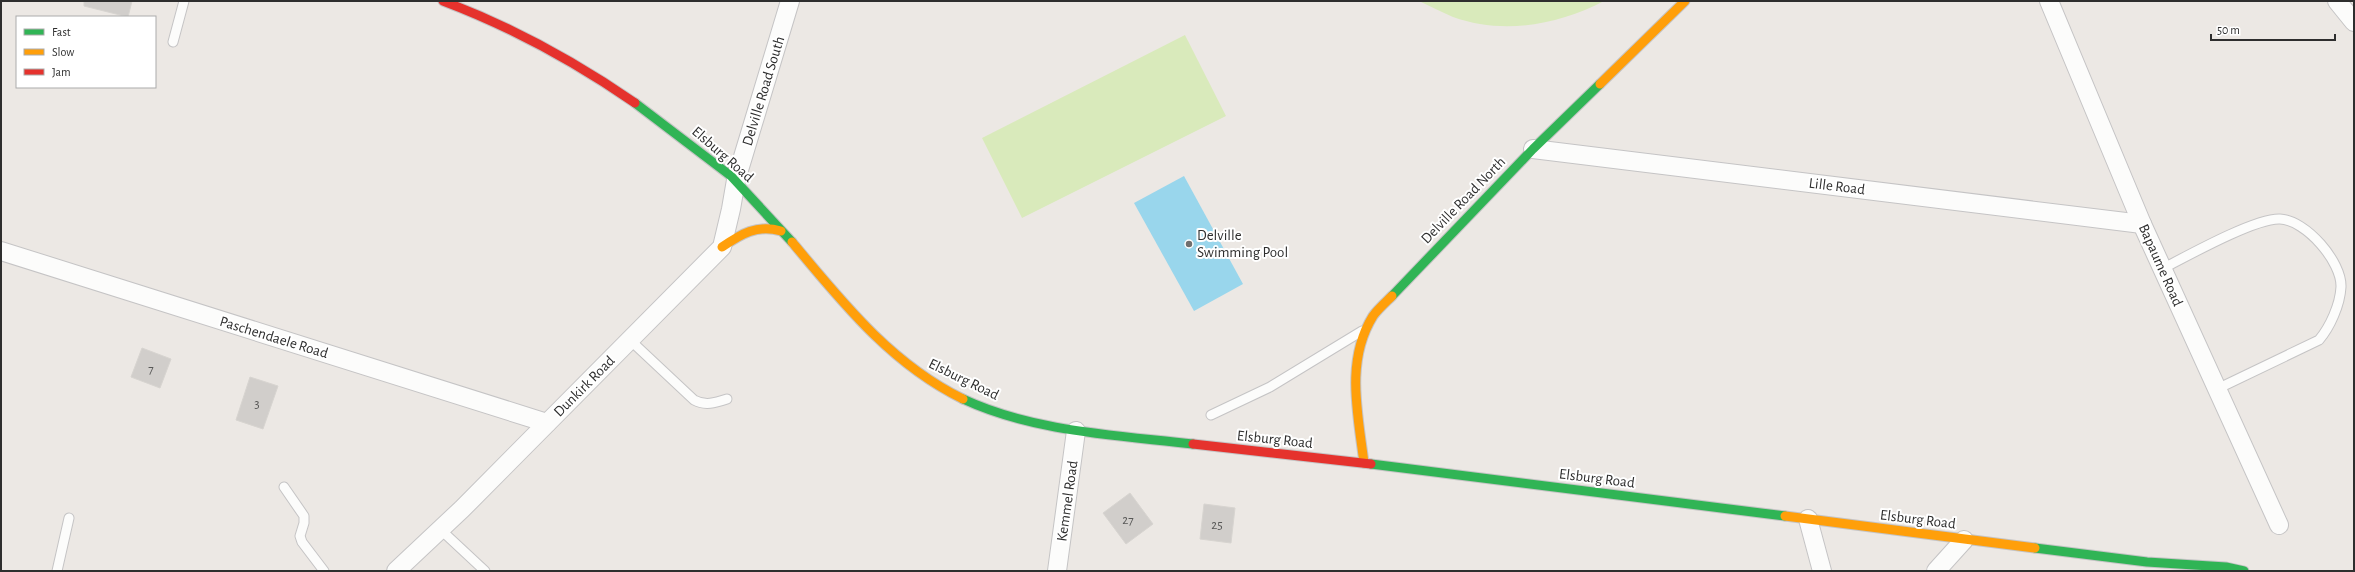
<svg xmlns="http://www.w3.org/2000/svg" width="2355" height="572" font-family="'Alegreya Sans',sans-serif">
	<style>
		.pitch { fill: #d9eabb }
		.water { fill: #99d6ec }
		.building { fill: #d1cecb; stroke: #d7d4d0 }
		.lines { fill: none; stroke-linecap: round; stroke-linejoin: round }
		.lane-casing { stroke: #c5c4c5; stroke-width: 11 }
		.street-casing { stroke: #c5c4c5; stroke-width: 20 }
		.fast-casing { stroke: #c5c4c5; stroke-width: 11 }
		.slow-casing { stroke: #c5c4c5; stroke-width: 11 }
		.jam-casing { stroke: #c5c4c5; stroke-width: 11 }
		.lane { stroke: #fcfcfb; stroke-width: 9 }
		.street { stroke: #fcfcfb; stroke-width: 18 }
		.fast { stroke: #30b455; stroke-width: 9 }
		.slow { stroke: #ff9f0a; stroke-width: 9 }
		.jam { stroke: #e5322d; stroke-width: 9 }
		.poi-dot { fill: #706f6e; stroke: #fff; stroke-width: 1.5 }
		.labels { text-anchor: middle; stroke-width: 4; stroke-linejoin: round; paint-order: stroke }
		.number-label { font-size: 13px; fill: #585857 }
		.street-label { font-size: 15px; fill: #2e2e2e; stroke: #fff }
		.poi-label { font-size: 15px; fill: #2e2e2e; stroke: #fff; text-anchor: start }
	</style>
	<rect width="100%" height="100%" fill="#ece8e4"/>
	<g class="pitch">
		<path d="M1419,1H1604C1558,25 1503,35 1453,17C1441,12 1430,6 1419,1Z"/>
		<polygon points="1185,35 1226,116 1022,218 982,138"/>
	</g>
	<polygon class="water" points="1184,176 1243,284 1194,311 1134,203"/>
	<g class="building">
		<polygon points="84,1 132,1 128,17 84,6"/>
		<polygon points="142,348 171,359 160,388 131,377"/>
		<polygon points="250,377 278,386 263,429 236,420"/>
		<polygon points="1130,493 1153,524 1126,544 1103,513"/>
		<polygon points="1204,504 1235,508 1231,543 1200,539"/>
	</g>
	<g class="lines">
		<defs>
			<g id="lane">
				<polyline points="173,42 184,1"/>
				<path d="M2162,269C2187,256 2255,218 2280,219C2306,220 2342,262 2341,287C2340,305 2330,327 2319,340L2217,389"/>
				<path d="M630,340L694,400C705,406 715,403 727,399"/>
				<polyline points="1211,415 1270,387 1362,331"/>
				<polyline points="284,487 304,516 304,523 300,536 302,542 324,571"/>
				<polyline points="441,530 485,571"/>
				<polyline points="57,571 69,518"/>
			</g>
			<g id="street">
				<polyline points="2049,1 2142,224 2279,525"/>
				<polyline points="2337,1 2354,22"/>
				<polyline points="1533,149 2142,224"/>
				<polyline points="1,251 547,423"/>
				<polyline points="1808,519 1822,571"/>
				<polyline points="396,571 462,509 722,247 731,209 736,180 790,1"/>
				<polyline points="1057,571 1076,431"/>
				<polyline points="1936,571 1964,540"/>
			</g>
			<g id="fast">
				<polyline points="635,103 731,176 792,242"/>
				<polyline points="1392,296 1533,149 1600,84"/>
				<path d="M963,399C1034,432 1116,435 1193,444"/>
				<polyline points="1371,464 1785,516"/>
				<polyline points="2035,548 2147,562 2226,567 2244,571"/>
			</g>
			<g id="slow">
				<polyline points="1600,84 1685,1"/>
				<path d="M792,242C842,302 891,364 963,399"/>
				<path d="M722,247C741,234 757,224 781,231"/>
				<path d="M1364,463C1358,414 1345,361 1373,316C1378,309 1386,302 1392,296"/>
				<polyline points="1785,516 2035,548"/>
			</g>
			<g id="jam">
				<path d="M443,1C512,27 574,61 635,103"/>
				<polyline points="1193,444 1371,464"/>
			</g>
		</defs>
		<use href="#lane" class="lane-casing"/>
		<use href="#street" class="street-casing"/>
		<use href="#fast" class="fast-casing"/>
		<use href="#slow" class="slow-casing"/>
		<use href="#jam" class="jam-casing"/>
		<use href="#lane" class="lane"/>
		<use href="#street" class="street"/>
		<use href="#fast" class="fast"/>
		<use href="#slow" class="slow"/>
		<use href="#jam" class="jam"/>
	</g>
	<circle class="poi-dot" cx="1189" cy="244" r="4"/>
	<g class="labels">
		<g class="number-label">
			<text x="151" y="373">7</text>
			<text x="257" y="408">3</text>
			<text x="1128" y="524">27</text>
			<text x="1217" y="529">25</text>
		</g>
		<g class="street-label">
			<text transform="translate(763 91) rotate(-73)" y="5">Delville Road South</text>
			<text transform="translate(723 154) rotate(41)" y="5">Elsburg Road</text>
			<text transform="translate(1837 186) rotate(7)" y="5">Lille Road</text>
			<text transform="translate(1463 200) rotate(-46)" y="5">Delville Road North</text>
			<text transform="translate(2161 265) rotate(66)" y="5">Bapaume Road</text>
			<text transform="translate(274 337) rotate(17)" y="5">Paschendaele Road</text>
			<text transform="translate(964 379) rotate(26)" y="5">Elsburg Road</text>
			<text transform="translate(584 386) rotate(-45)" y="5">Dunkirk Road</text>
			<text transform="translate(1275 439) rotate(6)" y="5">Elsburg Road</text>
			<text transform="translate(1597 478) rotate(7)" y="5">Elsburg Road</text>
			<text transform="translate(1067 501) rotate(-82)" y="5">Kemmel Road</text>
			<text transform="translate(1918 519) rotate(7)" y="5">Elsburg Road</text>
		</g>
		<g class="poi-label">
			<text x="1197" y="240">Delville<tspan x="1197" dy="17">Swimming Pool</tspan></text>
		</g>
	</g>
	<rect width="2355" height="572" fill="none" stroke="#2e2e2e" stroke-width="4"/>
	<rect x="16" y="16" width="140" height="72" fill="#ffffff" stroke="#ababab"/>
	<rect x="24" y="29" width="20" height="6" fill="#30b455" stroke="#ababab"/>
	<text x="52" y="36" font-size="12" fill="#2e2e2e">Fast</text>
	<rect x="24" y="49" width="20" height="6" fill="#ff9f0a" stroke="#ababab"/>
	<text x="52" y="56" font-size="12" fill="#2e2e2e">Slow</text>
	<rect x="24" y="69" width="20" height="6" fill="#e5322d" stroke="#ababab"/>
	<text x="52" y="76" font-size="12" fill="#2e2e2e">Jam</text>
	<path d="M2211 34v6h124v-6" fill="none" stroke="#2e2e2e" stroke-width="2"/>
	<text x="2217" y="34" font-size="12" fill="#2e2e2e" stroke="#ffffff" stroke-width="3" paint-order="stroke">50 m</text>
</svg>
